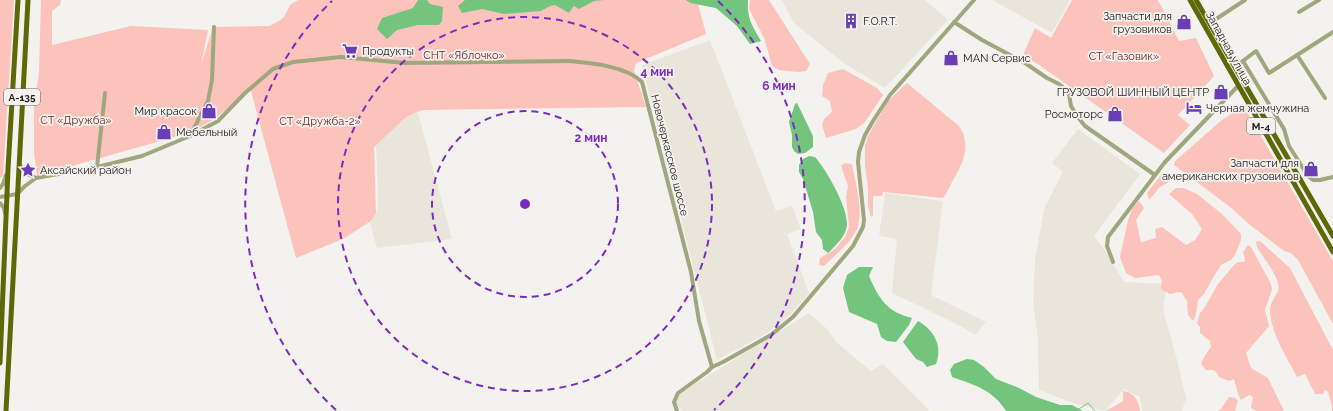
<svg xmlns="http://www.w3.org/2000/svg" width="1333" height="411" font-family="Raleway,sans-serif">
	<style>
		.built { fill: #eae5db }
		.green { fill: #fbc3bc }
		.water { fill: #73c47d }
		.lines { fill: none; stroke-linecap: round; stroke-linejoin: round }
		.stream { stroke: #73c47d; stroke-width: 1 }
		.minor { stroke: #9fa77e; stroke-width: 4 }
		.major { stroke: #5d6807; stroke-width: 5 }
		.ring { fill: none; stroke: #7b2cbf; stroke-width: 2; stroke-dasharray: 7 5 }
		.labels { text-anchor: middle; stroke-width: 3.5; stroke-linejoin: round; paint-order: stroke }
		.shield { fill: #f4f2ee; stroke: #62605e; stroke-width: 1 }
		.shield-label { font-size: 10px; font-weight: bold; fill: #232221 }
		.poi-label { font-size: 11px; fill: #232221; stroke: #f4f2ee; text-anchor: start }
		.street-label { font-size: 11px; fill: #232221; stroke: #f4f2ee }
		.park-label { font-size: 11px; fill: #76191a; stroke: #f4f2ee }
		.centre { fill: #7b2cbf; stroke: #f4f2ee; stroke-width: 2 }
		.ring-label { font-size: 12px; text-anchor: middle; font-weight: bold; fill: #7b2cbf; stroke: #f4f2ee; stroke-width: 3.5; stroke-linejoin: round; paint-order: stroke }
	</style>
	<rect width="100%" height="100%" fill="#f4f2ee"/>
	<g class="built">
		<polygon points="782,0 925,0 947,19 947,21 885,88 845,64 794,23"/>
		<polygon points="992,0 1070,0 1052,33"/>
		<polygon points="710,40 776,211 792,206 801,229 787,234 809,293 790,315 764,335 717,360 642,65"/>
		<polygon points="418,113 452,239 377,248 370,223 378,209 376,142 404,116"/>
		<polygon points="1078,129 1140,174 1094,236 1102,246 1124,282 1167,284 1163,310 1176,356 1186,398 1182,411 1142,411 1140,397 1124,389 1105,411 1073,403 1039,390 1038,339 1033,302 1035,261 1044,209 1063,172 1052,163"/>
		<polygon points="885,193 943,201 931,295 986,322 975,335 961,326 892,293 897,239 879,236"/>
		<polygon points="809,313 827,329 837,343 871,371 883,364 930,411 683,411 676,404 676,399 682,392"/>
	</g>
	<g class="green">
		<polygon points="0,0 14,0 3,176 0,178"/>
		<polygon points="41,0 61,0 60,5 52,11 52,45 131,26 208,30 201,65 213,27 269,26 279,21 284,17 290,5 298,0 697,0 706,34 636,63 634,71 646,107 422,110 406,117 374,147 376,213 371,221 343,239 296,258 251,91 245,93 216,118 192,132 37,176 34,153 34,108 39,71"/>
		<polygon points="750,0 769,0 810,64 806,71 798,72 779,70 772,66 764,38 749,9"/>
		<polygon points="1072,0 1158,0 1179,41 1196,38 1214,76 1178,115 1190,125 1164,153 1042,67 1023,55 1035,28 1051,38"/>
		<polygon points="843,69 877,88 883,95 865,122 856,129 826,138 822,125 824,119 832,112 830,101 822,96 823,85 828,73"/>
		<path d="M907,83L959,126C972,145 963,164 952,182C949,188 947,193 943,198L883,192L882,196H873V216L871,217L868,206V189L865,166V146L868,136L888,101Z"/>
		<polygon points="1240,108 1247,112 1333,261 1333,324 1298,260 1291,253 1284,251 1250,225 1230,207 1174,165 1175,161 1222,120"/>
		<path d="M845,163L852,164C855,182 864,211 857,229C850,244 835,255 824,266L819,265L820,258L835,249L845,237L849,227L846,197L848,186L841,166Z"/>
		<polygon points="1165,173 1169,173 1173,175 1169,182 1160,187 1149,200 1147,193 1161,175"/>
		<polygon points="1176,188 1184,188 1197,194 1222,214 1241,234 1241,240 1235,255 1231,260 1221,265 1214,276 1204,294 1198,300 1196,314 1194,320 1192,320 1188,315 1187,301 1182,293 1179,292 1170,294 1161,289 1162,281 1159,275 1135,278 1126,273 1120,257 1128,220 1132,209 1139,201 1144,208 1136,220 1141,242 1156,238 1155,229 1162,227 1186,245 1195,240 1202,229 1192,214 1169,194"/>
		<path d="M1260,241L1290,268L1333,350V411H1332V406L1328,392L1325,390L1323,394H1315L1305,374L1297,377C1287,357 1271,334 1270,311C1269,305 1275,297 1278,291C1282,279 1263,258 1257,247L1256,242Z"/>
		<polygon points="1248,245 1251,247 1270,282 1272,289 1265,310 1269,326 1246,353 1251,368 1268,378 1284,411 1256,411 1251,408 1253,397 1249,395 1241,400 1238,394 1234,379 1229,381 1219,377 1216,372 1213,370 1206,370 1201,364 1204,357 1211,347 1210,341 1200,333 1200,327 1197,324 1200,313 1205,307 1218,284 1234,265 1238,262 1244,262 1245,259 1243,252"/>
		<path d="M1123,391C1134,392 1139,401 1140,411H1106L1123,401Z"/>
		<polygon points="1229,397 1235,398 1238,401 1235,411 1218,411 1221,409"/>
	</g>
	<g class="water">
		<polygon points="418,0 427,0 430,4 443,7 442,21 439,25 418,25 397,30 387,39 377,29 382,18 413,8"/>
		<polygon points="465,0 604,0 594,1 579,9 574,6 569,13 555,5 550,6 541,11 504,14 482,9 462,13 458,6"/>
		<path d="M686,0H748C747,19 752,25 761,41L750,44L737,26L716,8L690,3Z"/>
		<polygon points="797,103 813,136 813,147 805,153 798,154 794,151 792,147 792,135 789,122 795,104"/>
		<path d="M809,156L815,157C827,171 847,206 847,224C847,235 836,245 828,253L823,249L822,240L816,232L813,212L803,179L799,172V165L803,159Z"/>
		<path d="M859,267H873L869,276C879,299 887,312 912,318L909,325L896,342L887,341L881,337L877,324L849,312L843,288L847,275Z"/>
		<path d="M918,321C934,330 943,346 936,364L927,367L923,362L916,359L903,342Z"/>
		<path d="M967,359L974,360L984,367L996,379L1019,388L1036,397L1060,405H1072L1083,411H1006C993,390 975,385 952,377L950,370L954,364Z"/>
	</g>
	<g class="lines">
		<polyline class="stream" points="1079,409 1088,403 1095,411"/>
		<g class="minor">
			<polyline points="1299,12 1319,0"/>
			<polyline points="954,22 982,40 1025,63 1047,78 1059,84 1065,89 1069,94 1071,106 1077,116 1085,126 1155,175"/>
			<polyline points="1210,23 1245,0"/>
			<polyline points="1297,55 1325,98"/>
			<polyline points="1243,61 1284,129 1289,146 1308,176 1313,180 1320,180 1333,177"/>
			<polyline points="1235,67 1256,51 1269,73 1333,32"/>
			<polyline points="190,136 208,101 212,80 214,27"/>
			<polyline points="19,164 27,174 36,178"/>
			<polyline points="97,167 105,93"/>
			<polyline points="0,188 3,184 6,175"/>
			<path d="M0,197L17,194L25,186L36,178L97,167L142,156L190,136L218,121L245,93L273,69L293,62L341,57L405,63L569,61C591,63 626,66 642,82L691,272L699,321L712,367"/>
			<polyline points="0,203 4,208 5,213"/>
			<polyline points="1113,262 1107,246 1108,237 1165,162 1238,86"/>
			<polyline points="677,411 674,402 678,393 707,372 712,367 723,362 771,335 793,317 853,246 863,227 864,220 858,162 859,152 865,135 873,121 890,95 974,0"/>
		</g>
		<g class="major">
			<polyline points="1190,0 1333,252"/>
			<polyline points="1196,0 1333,236"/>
			<polyline points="0,363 8,169 18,0"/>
			<polyline points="6,411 28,0"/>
		</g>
	</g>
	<g class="ring">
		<circle cx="525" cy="204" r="93"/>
		<circle cx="525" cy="204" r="187"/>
		<path d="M336 410A280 280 0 0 1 332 1M718 1A280 280 0 0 1 714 410"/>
	</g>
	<defs>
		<symbol id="building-bare" viewBox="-9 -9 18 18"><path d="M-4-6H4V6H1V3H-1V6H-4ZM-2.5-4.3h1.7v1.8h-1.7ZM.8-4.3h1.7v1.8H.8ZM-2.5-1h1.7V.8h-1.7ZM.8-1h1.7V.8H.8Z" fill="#683fb7" stroke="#f4f2ee" stroke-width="2.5" paint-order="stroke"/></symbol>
		<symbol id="shop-bare" viewBox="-9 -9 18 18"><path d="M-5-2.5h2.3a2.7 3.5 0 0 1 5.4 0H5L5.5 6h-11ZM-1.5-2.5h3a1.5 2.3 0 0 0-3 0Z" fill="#683fb7" stroke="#f4f2ee" stroke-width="2.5" paint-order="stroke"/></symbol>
		<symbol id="supermarket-bare" viewBox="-9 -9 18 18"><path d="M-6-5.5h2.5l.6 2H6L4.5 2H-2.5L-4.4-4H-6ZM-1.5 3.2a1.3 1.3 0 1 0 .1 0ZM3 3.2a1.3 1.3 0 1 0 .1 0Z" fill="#683fb7" stroke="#f4f2ee" stroke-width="2.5" paint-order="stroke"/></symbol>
		<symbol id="hotel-bare" viewBox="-9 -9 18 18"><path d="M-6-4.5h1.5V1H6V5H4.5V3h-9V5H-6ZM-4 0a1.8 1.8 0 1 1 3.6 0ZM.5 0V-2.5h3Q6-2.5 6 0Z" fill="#683fb7" stroke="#f4f2ee" stroke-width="2.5" paint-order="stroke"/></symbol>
		<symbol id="sight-bare" viewBox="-9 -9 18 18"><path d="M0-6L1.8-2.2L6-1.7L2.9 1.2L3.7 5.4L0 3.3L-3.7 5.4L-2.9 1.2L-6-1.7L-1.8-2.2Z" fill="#683fb7" stroke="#f4f2ee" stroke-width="2.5" paint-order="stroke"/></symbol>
	</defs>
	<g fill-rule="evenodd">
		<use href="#building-bare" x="840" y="10" width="22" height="22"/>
		<use href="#shop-bare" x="1173" y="11" width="22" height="22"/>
		<use href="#supermarket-bare" x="339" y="40" width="22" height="22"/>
		<use href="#shop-bare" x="940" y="47" width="22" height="22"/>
		<use href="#shop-bare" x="1210" y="81" width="22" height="22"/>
		<use href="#hotel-bare" x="1183" y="97" width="22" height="22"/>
		<use href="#shop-bare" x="198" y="100" width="22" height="22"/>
		<use href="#shop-bare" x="1104" y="103" width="22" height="22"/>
		<use href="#shop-bare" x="153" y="121" width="22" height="22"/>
		<use href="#shop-bare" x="1300" y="158" width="22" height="22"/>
		<use href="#sight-bare" x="17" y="159" width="22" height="22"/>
	</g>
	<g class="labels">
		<g class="shield">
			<rect x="4" y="89" width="36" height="16" rx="3"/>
			<rect x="1247" y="118" width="28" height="16" rx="3"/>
		</g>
		<g class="shield-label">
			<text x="22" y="101">А-135</text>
			<text x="1261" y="130">М-4</text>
		</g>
		<g class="poi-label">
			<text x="1172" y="20" text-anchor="end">Запчасти для<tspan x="1172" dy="13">грузовиков</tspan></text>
			<text x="863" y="25">F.O.R.T.</text>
			<text x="362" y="55">Продукты</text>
			<text x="963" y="62">MAN Сервис</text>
			<text x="1209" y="96" text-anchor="end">ГРУЗОВОЙ ШИННЫЙ ЦЕНТР</text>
			<text x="1206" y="112">Черная жемчужина</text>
			<text x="197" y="115" text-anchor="end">Мир красок</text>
			<text x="1103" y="118" text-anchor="end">Росмоторс</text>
			<text x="176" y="136">Мебельный</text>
			<text x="1299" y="167" text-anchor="end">Запчасти для<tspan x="1299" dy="13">американских грузовиков</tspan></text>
			<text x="40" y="174">Аксайский район</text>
		</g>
		<g class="street-label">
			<text transform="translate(1229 48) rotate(61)" y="4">Западная улица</text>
			<text transform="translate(670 155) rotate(76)" y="4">Новочеркасское шоссе</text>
		</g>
		<g class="park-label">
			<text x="464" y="59">СНТ «Яблочко»</text>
			<text x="1124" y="60">СТ «Газовик»</text>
			<text x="76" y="124">СТ «Дружба»</text>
			<text x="320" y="125">СТ «Дружба-2»</text>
		</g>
	</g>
	<circle cx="525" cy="204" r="6" class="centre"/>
	<g class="ring-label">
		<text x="657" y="76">4 мин</text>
		<text x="779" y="90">6 мин</text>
		<text x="591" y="142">2 мин</text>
	</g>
</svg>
